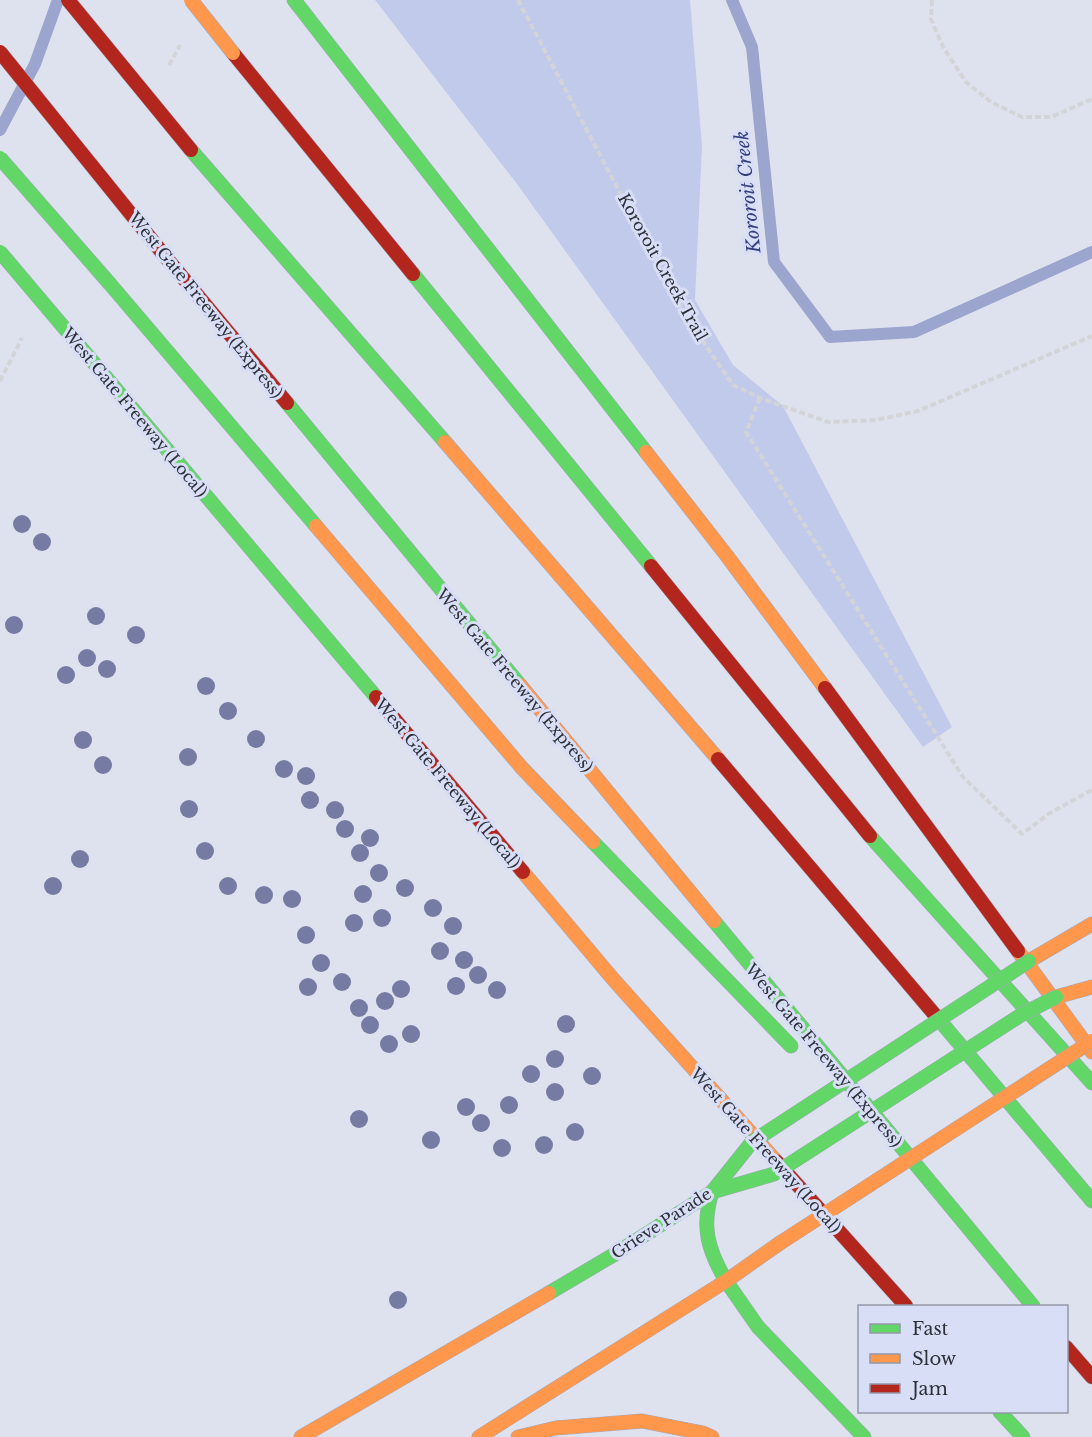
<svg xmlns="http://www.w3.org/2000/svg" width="1092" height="1437" font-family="'Libre Baskerville',serif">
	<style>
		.green { fill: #c2caeb }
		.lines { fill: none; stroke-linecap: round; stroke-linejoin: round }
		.stream { stroke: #9ca5cd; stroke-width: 12 }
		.fast-casing { stroke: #a4a9bc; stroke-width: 15 }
		.slow-casing { stroke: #a4a9bc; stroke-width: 15 }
		.jam-casing { stroke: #a4a9bc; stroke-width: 15 }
		.path { stroke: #d3d4d7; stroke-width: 4; stroke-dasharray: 6 3; stroke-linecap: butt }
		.fast { stroke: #63d668; stroke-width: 14 }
		.slow { stroke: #ff974d; stroke-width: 14 }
		.jam { stroke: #b3261e; stroke-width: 14 }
		.fast-bridge-casing { stroke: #a4a9bc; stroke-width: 15; stroke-linecap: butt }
		.slow-bridge-casing { stroke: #a4a9bc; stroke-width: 15; stroke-linecap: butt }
		.jam-bridge-casing { stroke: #a4a9bc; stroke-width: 15; stroke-linecap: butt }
		.fast-bridge { stroke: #63d668; stroke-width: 14 }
		.slow-bridge { stroke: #ff974d; stroke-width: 14 }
		.jam-bridge { stroke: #b3261e; stroke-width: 14 }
		.tree { fill: #767ba3 }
		.labels { text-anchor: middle; stroke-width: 6; stroke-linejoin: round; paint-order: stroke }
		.street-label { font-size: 16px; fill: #2d3038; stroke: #d8def5 }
		.water-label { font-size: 18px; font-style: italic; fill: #353f7f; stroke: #d8def5 }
	</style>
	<rect width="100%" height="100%" fill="#dee2ef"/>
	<polygon class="green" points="375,0 690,0 702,146 695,300 733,365 783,406 952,727 923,747 517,184"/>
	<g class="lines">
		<g class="stream">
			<polyline points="732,0 752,47 774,262 830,337 914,332 1092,252"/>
			<polyline points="0,130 35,64 58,0"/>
		</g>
		<defs>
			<g id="fast">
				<polyline points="294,0 646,452"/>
				<polyline points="191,150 445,442"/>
				<polyline points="413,274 651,566"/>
				<polyline points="110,284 316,526"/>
				<polyline points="77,343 376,697"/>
				<polyline points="287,403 520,685"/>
				<polyline points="870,836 1092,1083"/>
				<polyline points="593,842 791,1046"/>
				<polyline points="714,921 1033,1306"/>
				<polyline points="935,1015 1092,1201"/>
				<path d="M712,1192C701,1227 708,1250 726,1281"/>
				<polyline points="726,1281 758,1327 864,1437"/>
				<polyline points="549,1293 615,1254 712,1192"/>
				<polyline points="1000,1412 1023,1437"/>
			</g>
			<g id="slow">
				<polyline points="445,442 718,759"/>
				<polyline points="646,452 727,556 825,688"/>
				<polyline points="316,526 522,768 593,842"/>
				<polyline points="520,685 714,921"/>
				<polyline points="523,872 613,979 776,1161"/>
				<polyline points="1018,951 1092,1052"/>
				<polyline points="1029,961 1092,924"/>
				<polyline points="1056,997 1092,987"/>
				<polyline points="301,1437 549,1293"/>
				<polyline points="479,1437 726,1281 780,1243"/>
				<polyline points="518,1437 556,1428 642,1421 703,1433 712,1437"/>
			</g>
			<g id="jam">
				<polyline points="233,53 413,274"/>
				<polyline points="164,255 287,403"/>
				<polyline points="651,566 870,836"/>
				<polyline points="825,688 1018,951"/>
				<polyline points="376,697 523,872"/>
				<polyline points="718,759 935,1015"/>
				<polyline points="776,1161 906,1306"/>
				<polyline points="1066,1347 1092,1377"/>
			</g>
		</defs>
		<use href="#fast" class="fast-casing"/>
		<use href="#slow" class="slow-casing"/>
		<use href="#jam" class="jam-casing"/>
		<g class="path">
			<polyline points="518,0 664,276 691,324 733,385 760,398 828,422 876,420 918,411 1092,336"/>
			<polyline points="932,0 931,19 943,47 966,82 991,102 1022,117 1051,117 1092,99"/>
			<polyline points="169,65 180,45"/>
			<polyline points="0,381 22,338"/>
			<polyline points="760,398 746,432 963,777 1022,834 1050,813 1092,790"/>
		</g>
		<use href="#fast" class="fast"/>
		<use href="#slow" class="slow"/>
		<use href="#jam" class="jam"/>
		<defs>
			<g id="fast-bridge">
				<polyline points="0,158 110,284"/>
				<polyline points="0,252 77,343"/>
				<polyline points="712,1192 774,1174 1021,1015 1056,997"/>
				<polyline points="712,1192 752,1142 1029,961"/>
			</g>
			<g id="slow-bridge">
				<polyline points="191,0 233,53"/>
				<polyline points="780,1243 1092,1041"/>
			</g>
			<g id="jam-bridge">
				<polyline points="68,0 191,150"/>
				<polyline points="0,52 164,255"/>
			</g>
		</defs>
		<use href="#fast-bridge" class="fast-bridge-casing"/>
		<use href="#slow-bridge" class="slow-bridge-casing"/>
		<use href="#jam-bridge" class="jam-bridge-casing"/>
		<use href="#fast-bridge" class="fast-bridge"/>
		<use href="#slow-bridge" class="slow-bridge"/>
		<use href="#jam-bridge" class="jam-bridge"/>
	</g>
	<g class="tree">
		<circle cx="22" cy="524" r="9"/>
		<circle cx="42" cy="542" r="9"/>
		<circle cx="96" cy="616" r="9"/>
		<circle cx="14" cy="625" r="9"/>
		<circle cx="136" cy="635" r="9"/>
		<circle cx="87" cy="658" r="9"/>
		<circle cx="107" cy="669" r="9"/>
		<circle cx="66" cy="675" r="9"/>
		<circle cx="206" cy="686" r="9"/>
		<circle cx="228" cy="711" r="9"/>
		<circle cx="256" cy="739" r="9"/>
		<circle cx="83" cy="740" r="9"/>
		<circle cx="188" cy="757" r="9"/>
		<circle cx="103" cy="765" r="9"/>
		<circle cx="284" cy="769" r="9"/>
		<circle cx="306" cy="776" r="9"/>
		<circle cx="310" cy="800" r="9"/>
		<circle cx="189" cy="809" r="9"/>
		<circle cx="335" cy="810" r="9"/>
		<circle cx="345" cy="829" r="9"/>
		<circle cx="370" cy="838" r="9"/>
		<circle cx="205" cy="851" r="9"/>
		<circle cx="360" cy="853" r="9"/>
		<circle cx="80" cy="859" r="9"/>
		<circle cx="379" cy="873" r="9"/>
		<circle cx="53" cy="886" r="9"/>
		<circle cx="228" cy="886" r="9"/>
		<circle cx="405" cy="888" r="9"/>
		<circle cx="363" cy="894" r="9"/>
		<circle cx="264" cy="895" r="9"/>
		<circle cx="292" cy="899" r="9"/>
		<circle cx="433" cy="908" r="9"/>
		<circle cx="382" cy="918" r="9"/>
		<circle cx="354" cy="923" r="9"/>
		<circle cx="453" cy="926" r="9"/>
		<circle cx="306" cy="935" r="9"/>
		<circle cx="440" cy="951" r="9"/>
		<circle cx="464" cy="960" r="9"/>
		<circle cx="321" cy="963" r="9"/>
		<circle cx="478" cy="975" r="9"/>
		<circle cx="342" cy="982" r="9"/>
		<circle cx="456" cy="986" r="9"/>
		<circle cx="308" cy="987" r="9"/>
		<circle cx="401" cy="989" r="9"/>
		<circle cx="497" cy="990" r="9"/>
		<circle cx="385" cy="1001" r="9"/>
		<circle cx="359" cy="1008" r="9"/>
		<circle cx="566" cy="1024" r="9"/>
		<circle cx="370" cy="1025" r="9"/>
		<circle cx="411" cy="1034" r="9"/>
		<circle cx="389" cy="1044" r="9"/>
		<circle cx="555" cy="1059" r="9"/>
		<circle cx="531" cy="1074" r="9"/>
		<circle cx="592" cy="1076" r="9"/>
		<circle cx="555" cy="1092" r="9"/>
		<circle cx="509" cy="1105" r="9"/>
		<circle cx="466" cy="1107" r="9"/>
		<circle cx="359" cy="1119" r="9"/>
		<circle cx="481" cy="1123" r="9"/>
		<circle cx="575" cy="1132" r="9"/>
		<circle cx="431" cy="1140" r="9"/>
		<circle cx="544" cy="1145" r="9"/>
		<circle cx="502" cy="1148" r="9"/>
		<circle cx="398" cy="1300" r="9"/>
	</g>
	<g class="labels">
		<g class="street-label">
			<text transform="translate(663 267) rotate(61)" y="6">Kororoit Creek Trail</text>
			<text transform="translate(206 305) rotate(51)" y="6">West Gate Freeway (Express)</text>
			<text transform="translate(135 412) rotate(50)" y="6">West Gate Freeway (Local)</text>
			<text transform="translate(515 680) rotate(50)" y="6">West Gate Freeway (Express)</text>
			<text transform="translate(448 783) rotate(50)" y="6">West Gate Freeway (Local)</text>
			<text transform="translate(824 1055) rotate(50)" y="6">West Gate Freeway (Express)</text>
			<text transform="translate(766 1150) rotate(48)" y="6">West Gate Freeway (Local)</text>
			<text transform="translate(661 1223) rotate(-33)" y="6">Grieve Parade</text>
		</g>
		<g class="water-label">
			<text transform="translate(748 192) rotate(-96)" y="6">Kororoit Creek</text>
		</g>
	</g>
	<rect x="858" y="1305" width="210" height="108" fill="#d8def5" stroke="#9498a9" stroke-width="1.5"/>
	<rect x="870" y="1324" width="30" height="9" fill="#63d668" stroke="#9498a9" stroke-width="1.5"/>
	<text x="912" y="1335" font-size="18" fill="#2d3038">Fast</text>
	<rect x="870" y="1354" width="30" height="9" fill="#ff974d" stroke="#9498a9" stroke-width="1.5"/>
	<text x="912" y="1365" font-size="18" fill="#2d3038">Slow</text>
	<rect x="870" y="1384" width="30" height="9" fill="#b3261e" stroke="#9498a9" stroke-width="1.5"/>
	<text x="912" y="1395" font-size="18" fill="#2d3038">Jam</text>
</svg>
